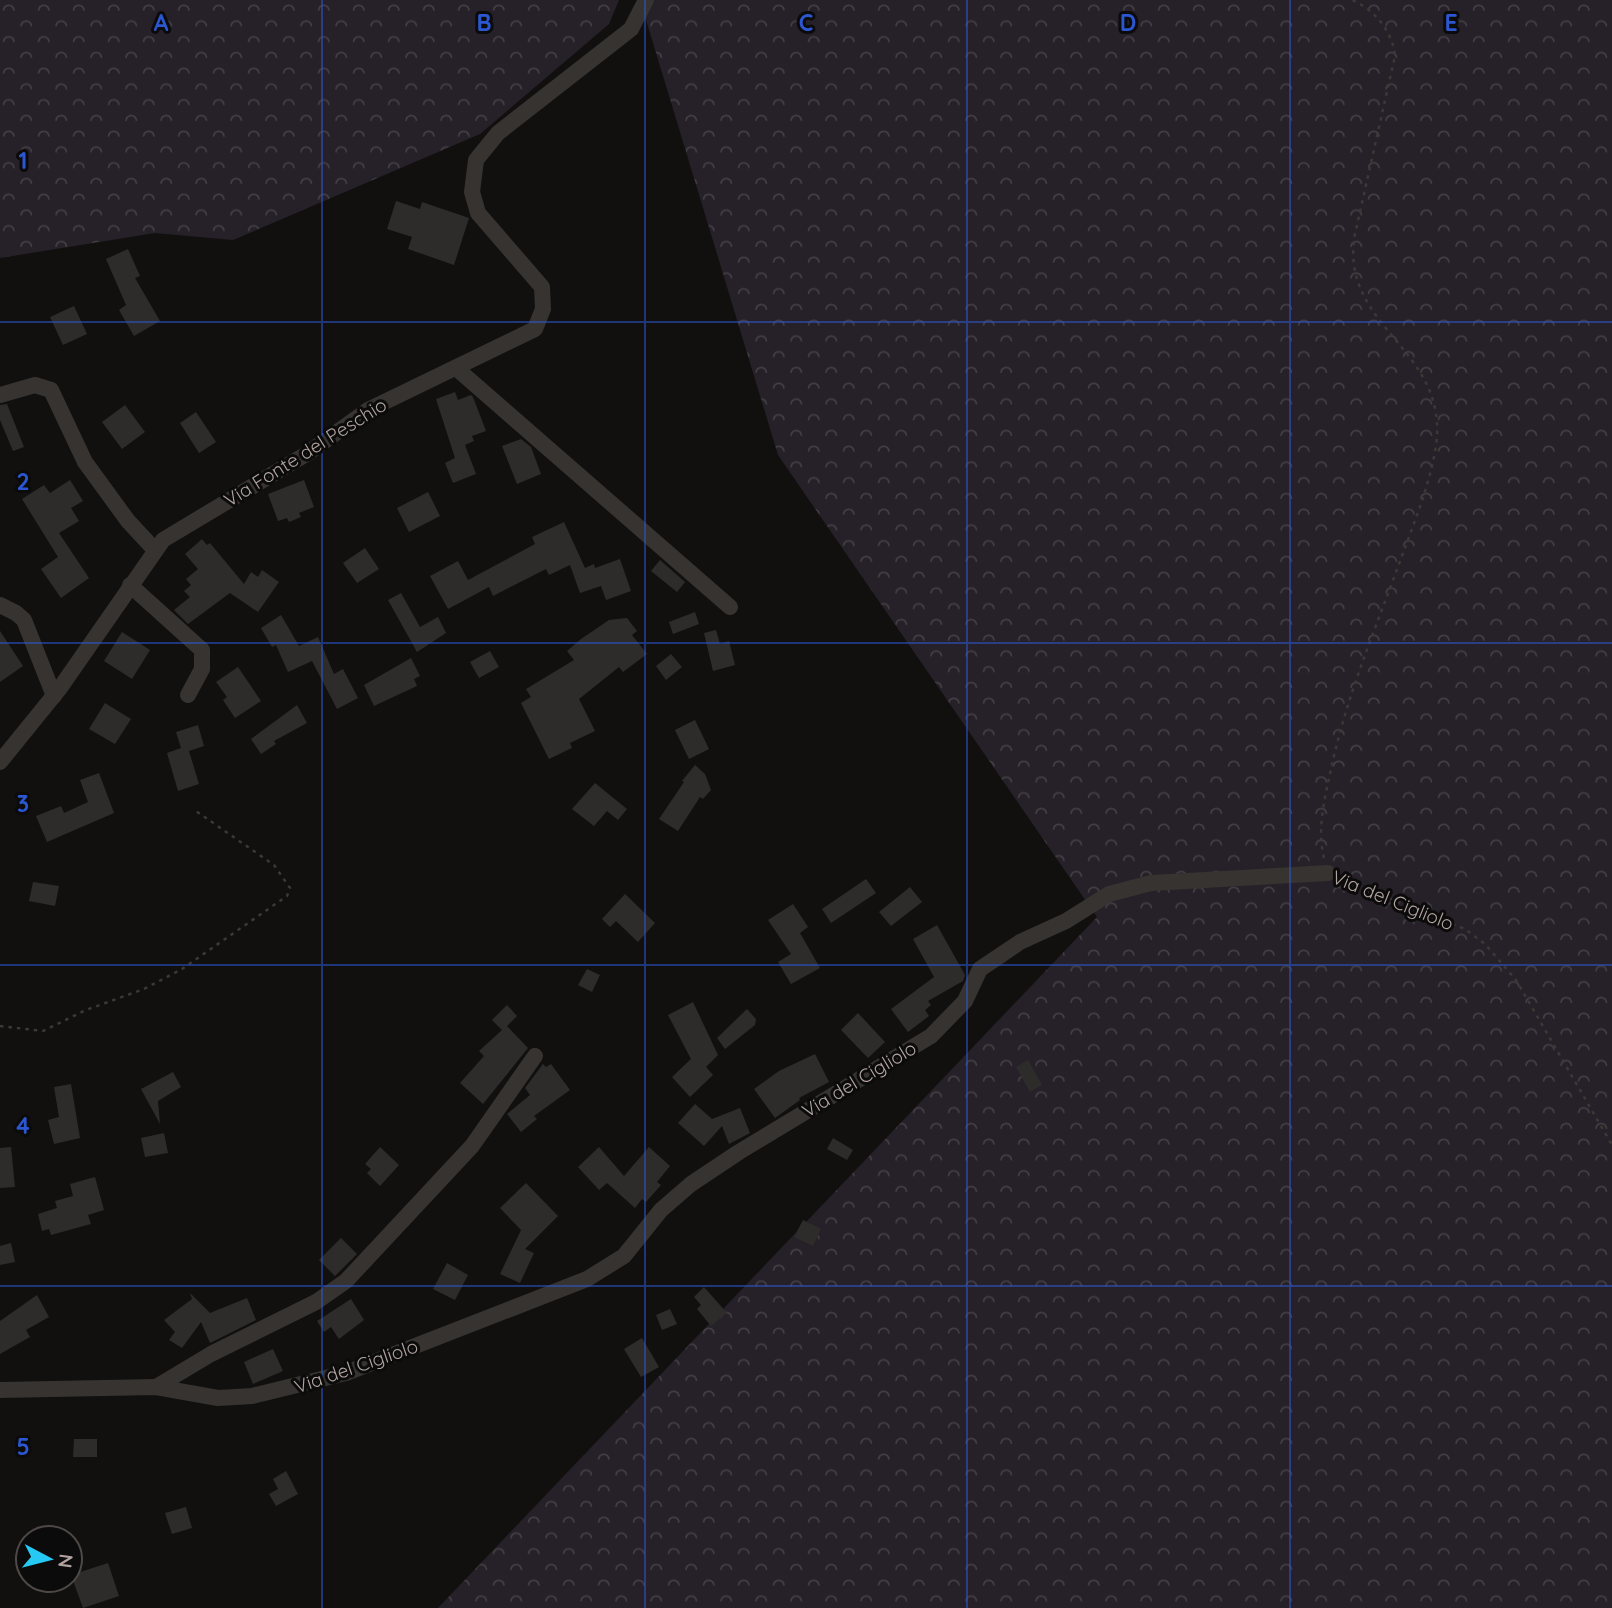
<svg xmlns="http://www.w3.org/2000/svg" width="1612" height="1608" font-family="Quicksand,sans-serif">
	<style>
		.forest { fill: url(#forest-crowns) }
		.building { fill: #2d2c2a }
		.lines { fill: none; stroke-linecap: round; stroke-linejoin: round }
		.path { stroke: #3d3836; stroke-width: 2.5; stroke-dasharray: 3.5 5; stroke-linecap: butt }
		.minor { stroke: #363330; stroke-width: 16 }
		.grid { fill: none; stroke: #2c57d2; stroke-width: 2; stroke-opacity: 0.55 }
		.labels { text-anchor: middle; stroke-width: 6; stroke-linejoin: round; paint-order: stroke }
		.street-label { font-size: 19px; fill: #b2a4a0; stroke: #0c0b0b }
		.grid-label { font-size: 23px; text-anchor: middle; font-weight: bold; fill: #2c57d2; stroke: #0c0b0b; stroke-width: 6; stroke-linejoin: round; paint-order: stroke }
	</style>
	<defs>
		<pattern id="forest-crowns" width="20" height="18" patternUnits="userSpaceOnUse" patternTransform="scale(1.75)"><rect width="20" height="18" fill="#262028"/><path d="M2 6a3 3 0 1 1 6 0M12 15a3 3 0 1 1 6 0" fill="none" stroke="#433d44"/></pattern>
	</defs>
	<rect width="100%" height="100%" fill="#11100f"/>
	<g class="forest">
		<polygon points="0,0 619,0 609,24 480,134 233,240 155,233 0,258"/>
		<polygon points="640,0 1612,0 1612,1608 438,1608 1097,917 778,455"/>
	</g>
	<g class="building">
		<polygon points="396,201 420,209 422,202 469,218 454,265 408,249 412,237 387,229"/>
		<polygon points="128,249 140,276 135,278 160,321 134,336 119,310 126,305 106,259"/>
		<polygon points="74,306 87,334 63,345 50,317"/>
		<polygon points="455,392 458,400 471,395 473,397 486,431 472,436 474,441 465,445 476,474 453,483 445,463 455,458 436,399"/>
		<polygon points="7,404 24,447 13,451 0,420 0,405"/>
		<polygon points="125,405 145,432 122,449 102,422"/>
		<polygon points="196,412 216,442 199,453 180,423"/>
		<polygon points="521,439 531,447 541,474 517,484 502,446"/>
		<polygon points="70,480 83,501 71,508 79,521 59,533 89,578 61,598 41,569 58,557 22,499 44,485 50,493"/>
		<polygon points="304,480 314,507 299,513 301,517 289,522 287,518 278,521 268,494"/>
		<polygon points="428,492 440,516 409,532 397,508"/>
		<polygon points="564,522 585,568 594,564 595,568 620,559 631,591 606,600 601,586 580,593 570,565 549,575 546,569 493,596 489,587 448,609 430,576 458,561 468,580 535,544 532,537"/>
		<polygon points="202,539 207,545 210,543 244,584 251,572 258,577 262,570 279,582 258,612 230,593 188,624 174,610 190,597 184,591 191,585 186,579 198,569 185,554"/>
		<polygon points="365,548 379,569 357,583 343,563"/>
		<polygon points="660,560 685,582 677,592 651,571"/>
		<polygon points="401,593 420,627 438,617 446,633 417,652 388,600"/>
		<polygon points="695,612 699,624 673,634 669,622"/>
		<polygon points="281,615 299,646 318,637 334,674 343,669 358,698 337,709 312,661 288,672 276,645 272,647 261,628"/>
		<polygon points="627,618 637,631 632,635 647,654 623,672 619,667 579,699 595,731 570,743 572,748 549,759 521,703 531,697 526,689 574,660 567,651 581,639 609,620"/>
		<polygon points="716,630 720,644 729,641 735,665 713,671 704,633"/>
		<polygon points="0,631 23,666 0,682"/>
		<polygon points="122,632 150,650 132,679 104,661"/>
		<polygon points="490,651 499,667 479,678 470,662"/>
		<polygon points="671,654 682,667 666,680 656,666"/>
		<polygon points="411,658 420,676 414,679 417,686 374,706 364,685"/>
		<polygon points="238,667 261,701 235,718 223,700 227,697 216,682"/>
		<polygon points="105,703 131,719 115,744 89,729"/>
		<polygon points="297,705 307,723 274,741 276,744 261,754 251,739"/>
		<polygon points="695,720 709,749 689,759 675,730"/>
		<polygon points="198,725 204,746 189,751 199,784 178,791 167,753 181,748 176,732"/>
		<polygon points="695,765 705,774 711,790 703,799 700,797 678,831 659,819 684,782 682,781"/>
		<polygon points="99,773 114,813 47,842 36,816 61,806 64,813 88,802 80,780"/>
		<polygon points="595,783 627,809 618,820 607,811 594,826 572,809"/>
		<polygon points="866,879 876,893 831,923 822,909"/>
		<polygon points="33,882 59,886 55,906 29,901"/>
		<polygon points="910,887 922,902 891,926 879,912"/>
		<polygon points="625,894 655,923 638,942 616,921 610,927 602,919"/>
		<polygon points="793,904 808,927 800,933 820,968 791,984 778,962 791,954 768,920"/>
		<polygon points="937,925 965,975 963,981 928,1001 931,1005 925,1010 929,1016 908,1032 891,1009 934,977 913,939"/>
		<polygon points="587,969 600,975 592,992 578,985"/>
		<polygon points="693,1002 718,1055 706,1067 713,1075 690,1097 672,1077 691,1059 668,1015"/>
		<polygon points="507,1005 517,1016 507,1026 528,1048 483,1104 460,1083 484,1056 479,1051 502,1030 492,1020"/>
		<polygon points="747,1009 756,1019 755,1025 725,1049 717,1038"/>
		<polygon points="858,1013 885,1042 868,1058 841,1030"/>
		<polygon points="815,1054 829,1082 799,1098 800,1100 775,1118 754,1089 779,1071"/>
		<polygon points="1028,1060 1042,1085 1030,1092 1016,1067"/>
		<polygon points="543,1064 546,1067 551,1064 570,1090 534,1116 537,1119 521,1132 507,1114 530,1095 525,1088"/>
		<polygon points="173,1072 181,1087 158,1101 160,1124 141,1089"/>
		<polygon points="71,1084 80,1138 54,1144 48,1120 59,1117 54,1087"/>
		<polygon points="695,1104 712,1119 740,1108 750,1133 729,1144 722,1126 704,1146 678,1123"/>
		<polygon points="164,1133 168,1153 145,1157 141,1138"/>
		<polygon points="833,1138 853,1150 847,1160 827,1149"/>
		<polygon points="11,1147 15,1187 0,1188 0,1148"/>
		<polygon points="380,1147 399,1165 380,1186 367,1173 371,1169 365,1164"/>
		<polygon points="599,1147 624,1176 649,1147 670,1166 657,1182 661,1185 646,1202 642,1199 635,1208 607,1183 599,1190 578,1167"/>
		<polygon points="95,1177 104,1210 88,1215 91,1224 51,1235 49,1229 42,1231 38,1214 57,1208 55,1201 73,1196 70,1184"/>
		<polygon points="526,1183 558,1216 525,1249 534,1253 520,1283 500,1274 521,1230 500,1208"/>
		<polygon points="803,1220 821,1229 813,1246 794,1237"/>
		<polygon points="341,1238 357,1254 335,1276 319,1260"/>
		<polygon points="11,1243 15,1262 0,1265 0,1246"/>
		<polygon points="447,1263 468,1275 455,1300 433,1289"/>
		<polygon points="704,1287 727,1313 711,1326 697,1309 701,1305 694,1297"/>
		<polygon points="190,1293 210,1313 247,1298 256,1320 210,1343 201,1322 182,1348 169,1340 175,1332 164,1320 192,1299"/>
		<polygon points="37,1295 49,1317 26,1330 30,1337 0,1354 0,1321"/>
		<polygon points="351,1299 364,1320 339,1339 331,1327 324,1332 317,1321"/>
		<polygon points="670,1309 677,1324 662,1330 656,1315"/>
		<polygon points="642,1338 659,1367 641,1377 624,1349"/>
		<polygon points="273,1349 283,1371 253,1384 244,1362"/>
		<polygon points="74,1439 97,1439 97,1457 73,1457"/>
		<polygon points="286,1471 298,1494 276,1506 269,1494 278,1489 273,1479"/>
		<polygon points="186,1507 192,1528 172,1534 165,1513"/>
		<polygon points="108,1563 119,1596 83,1608 71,1575"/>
	</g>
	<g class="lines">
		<g class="path">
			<path d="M1324,858C1317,831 1324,801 1330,774C1346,696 1376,628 1403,553C1416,518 1430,483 1436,446C1450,348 1338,328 1355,234L1395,56C1393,32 1374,9 1352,0"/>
			<polyline points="1342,879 1465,929 1485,944 1516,980 1612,1145"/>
			<polyline points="0,1026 43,1031 86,1010 144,989 182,969 287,896 290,888 274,865 193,809"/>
		</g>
		<g class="minor">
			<polyline points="456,368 730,607"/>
			<polyline points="0,395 35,385 51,390 85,462 128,521 154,549"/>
			<polyline points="130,585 202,650 202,669 188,695"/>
			<polyline points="0,605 16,613 24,620 54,696"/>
			<polyline points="0,762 60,688 163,540 308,453 368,410 535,329 543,309 542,287 478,213 472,192 476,160 498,133 631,29 646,0"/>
			<polyline points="156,1387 211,1354 316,1302 346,1281 472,1146 535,1056"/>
			<polyline points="0,1390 156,1387 218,1398 252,1396 346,1373 587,1279 624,1256 661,1210 691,1184 739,1152 931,1036 965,1001 980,969 998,957 1020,942 1066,921 1109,894 1151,883 1328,873"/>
		</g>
	</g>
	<path class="grid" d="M322,0V1608M645,0V1608M967,0V1608M1290,0V1608M0,322H1612M0,643H1612M0,965H1612M0,1286H1612"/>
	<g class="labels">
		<g class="street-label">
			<text transform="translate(305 452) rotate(-32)" y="7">Via Fonte del Peschio</text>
			<text transform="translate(1393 900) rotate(22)" y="7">Via del Cigliolo</text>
			<text transform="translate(859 1079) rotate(-31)" y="7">Via del Cigliolo</text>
			<text transform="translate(356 1366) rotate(-19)" y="7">Via del Cigliolo</text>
		</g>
	</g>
	<g class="grid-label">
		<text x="161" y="31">A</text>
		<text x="484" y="31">B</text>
		<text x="806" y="31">C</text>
		<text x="1128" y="31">D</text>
		<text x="1451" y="31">E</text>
		<text x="23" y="169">1</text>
		<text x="23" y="490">2</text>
		<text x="23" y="812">3</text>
		<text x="23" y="1134">4</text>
		<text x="23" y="1455">5</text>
	</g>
	<g transform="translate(49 1559) rotate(97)"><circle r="33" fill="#0c0b0b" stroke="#4e4847" stroke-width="2"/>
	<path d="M0-5L12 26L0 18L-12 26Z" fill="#25c9f3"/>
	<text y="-10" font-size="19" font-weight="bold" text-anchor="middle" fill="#b2a4a0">N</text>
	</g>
</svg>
